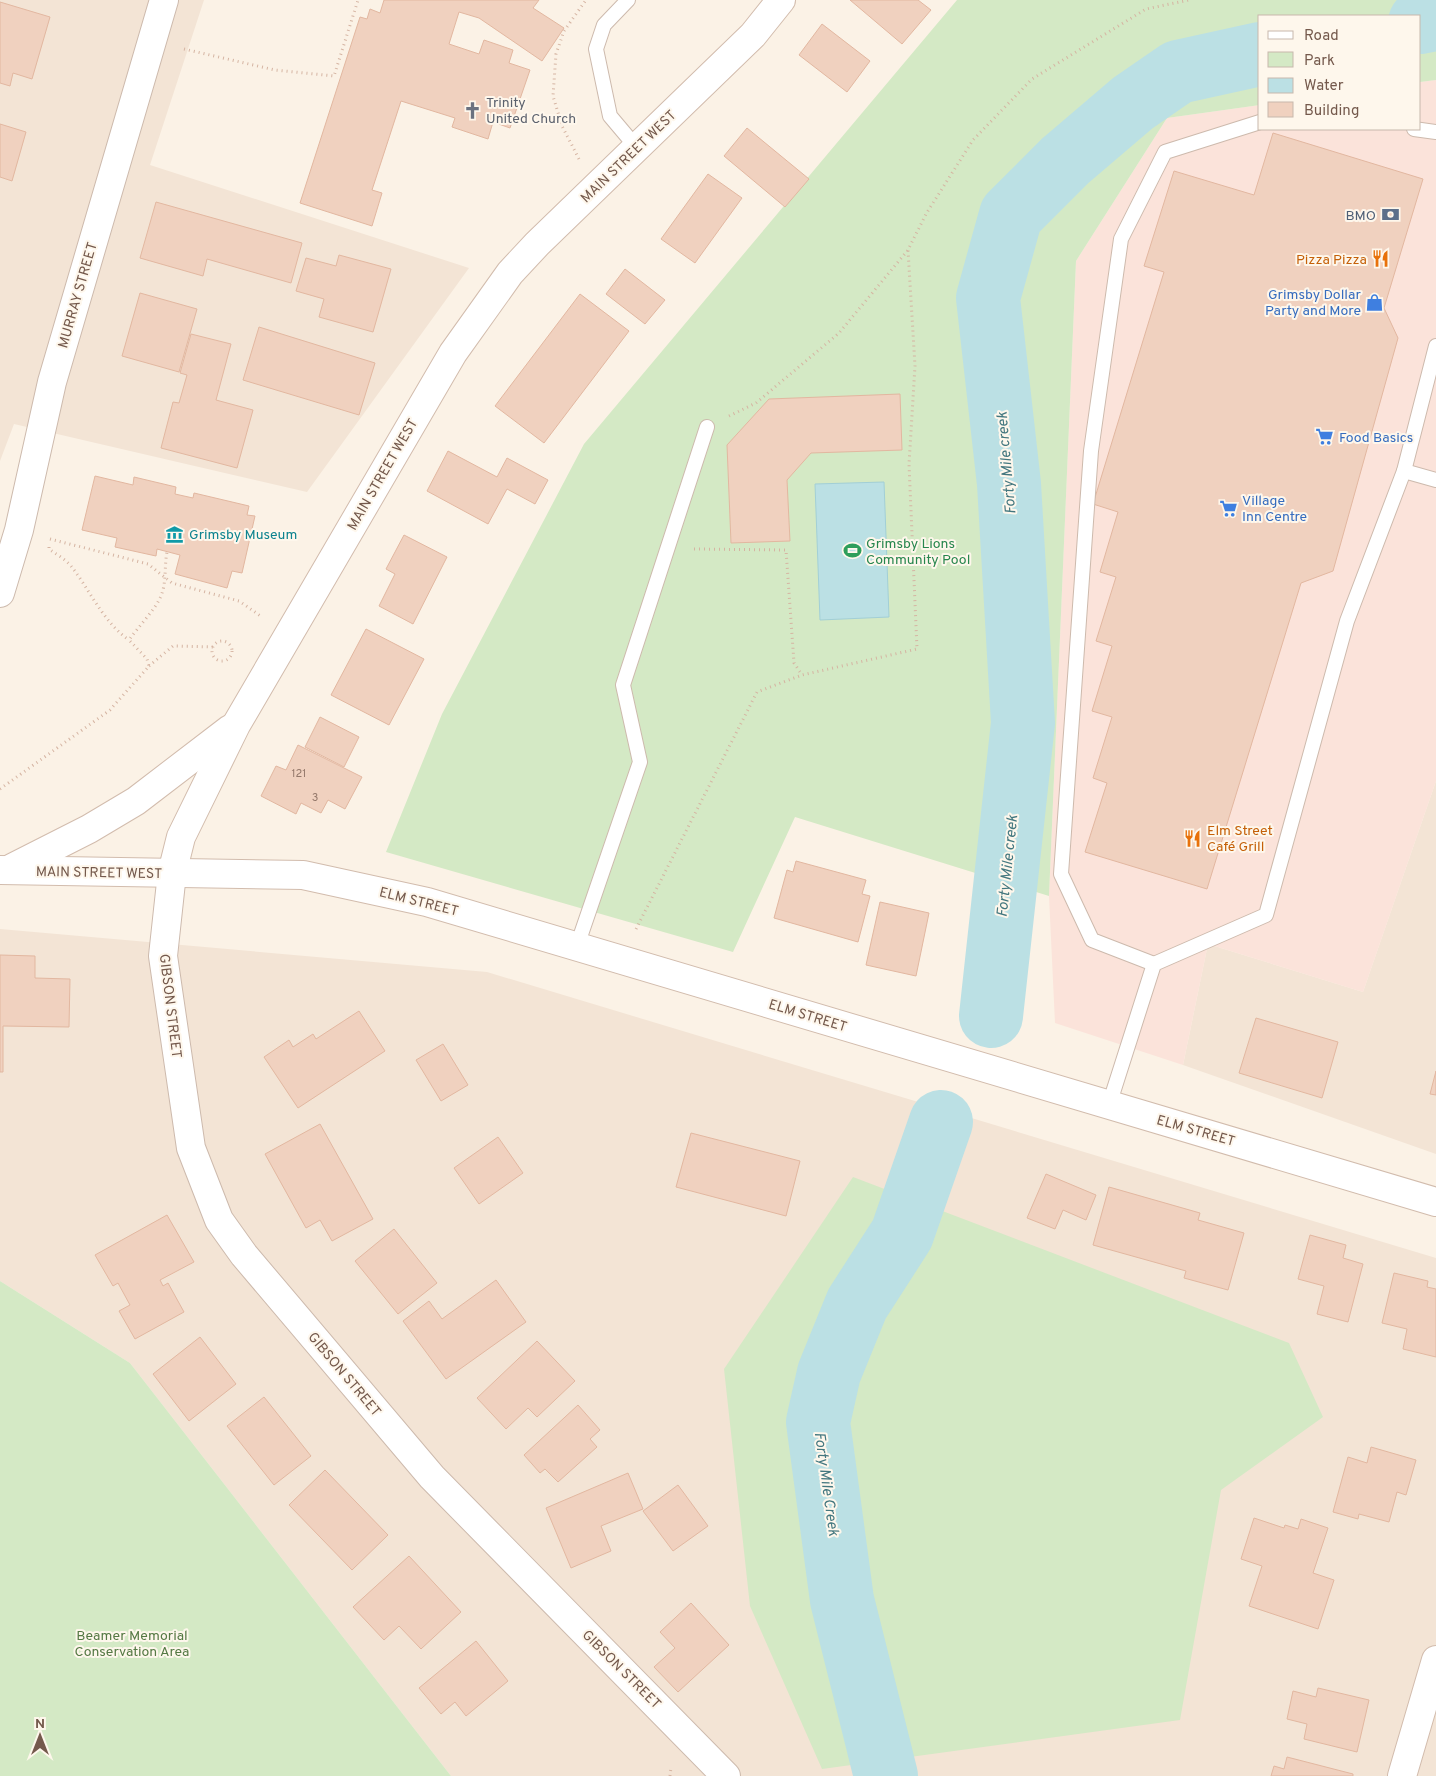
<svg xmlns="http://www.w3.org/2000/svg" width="1436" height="1776" font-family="Overpass,sans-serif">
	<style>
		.residential { fill: #f3e4d5 }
		.commercial { fill: #fbe3da }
		.green { fill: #d4e9c5 }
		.water { fill: #bbe0e4; stroke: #a2cfd6 }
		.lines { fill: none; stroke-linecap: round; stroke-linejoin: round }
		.river { stroke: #bbe0e4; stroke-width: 64 }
		.building { fill: #f0d1bf; stroke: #e2b7a0 }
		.lane-casing { stroke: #cdbaad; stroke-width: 16 }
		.street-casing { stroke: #cdbaad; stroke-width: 30 }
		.secondary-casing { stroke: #d2bcad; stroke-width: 30 }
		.path { stroke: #d5b4a2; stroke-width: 3; stroke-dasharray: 1 4; stroke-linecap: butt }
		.lane { stroke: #fff; stroke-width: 14 }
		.street { stroke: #fff; stroke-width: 28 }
		.secondary { stroke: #fff; stroke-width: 28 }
		.labels { text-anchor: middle; stroke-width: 4; stroke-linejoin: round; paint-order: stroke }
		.number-label { font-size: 11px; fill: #937769 }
		.worship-label { font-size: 14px; fill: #5b616d; stroke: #fef7ec; text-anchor: start }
		.street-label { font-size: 14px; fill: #74594c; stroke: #fef7ec }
		.service-label { font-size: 14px; fill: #4e5e75; stroke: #fef7ec; text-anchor: end }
		.food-label { font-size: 14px; fill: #c56008; stroke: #fef7ec; text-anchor: end }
		.shop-label { font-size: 14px; fill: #366cbe; stroke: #fef7ec; text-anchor: start }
		.culture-label { font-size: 14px; fill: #0d838f; stroke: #fef7ec; text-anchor: start }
		.leisure-label { font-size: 14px; fill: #27864d; stroke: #fef7ec; text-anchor: start }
		.park-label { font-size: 14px; fill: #557944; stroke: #fef7ec }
		.water-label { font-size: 15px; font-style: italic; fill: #43777f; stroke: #fef7ec }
	</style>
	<rect width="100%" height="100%" fill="#fbf2e6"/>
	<g class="residential">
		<polygon points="0,0 204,0 150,165 469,268 307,492 14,424 0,461"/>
		<polygon points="1436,781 1436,1154 1183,1065 1208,944 1363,992"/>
		<polygon points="0,929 487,972 1436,1258 1436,1776 451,1776 130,1363 0,1281"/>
	</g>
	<polygon class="commercial" points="1436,80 1436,781 1363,992 1208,944 1183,1065 1055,1023 1049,896 1076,261 1167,118 1260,105 1260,129 1420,129 1420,82"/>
	<g class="green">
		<polygon points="957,0 1436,0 1436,80 1420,82 1420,16 1260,16 1260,105 1167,118 1076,261 1049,896 795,817 733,952 386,852 442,714 584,444"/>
		<polygon points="853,1177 1289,1343 1323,1417 1221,1490 1180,1720 822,1769 750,1606 724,1369"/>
		<polygon points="0,1281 130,1363 451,1776 0,1776"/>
	</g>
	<polygon class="water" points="884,482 889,617 820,620 815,484"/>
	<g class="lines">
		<g class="river">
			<polyline points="1420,22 1436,19"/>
			<polyline points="991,1016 1023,723 1009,484 988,298 1011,215 1065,161 1133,103 1178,72 1260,54"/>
			<polyline points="886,1776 842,1600 818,1422 829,1373 857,1304 902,1234 941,1122"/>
		</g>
	</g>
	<g class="building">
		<polygon points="384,0 539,0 533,8 564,28 542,61 479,18 459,12 449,44 479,54 484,40 513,50 509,63 530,70 510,128 493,122 488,139 452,127 455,118 401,101 372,190 382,193 372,226 300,203 360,17 367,19 370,9 380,13"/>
		<polygon points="850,0 918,0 931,10 902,44"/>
		<polygon points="0,2 50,17 32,79 13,73 10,86 0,83"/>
		<polygon points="822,24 870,61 847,92 799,55"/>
		<polygon points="0,124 26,132 12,181 0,177"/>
		<polygon points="747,128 809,179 785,207 724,156"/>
		<polygon points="1273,133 1423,179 1384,308 1398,338 1333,571 1301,583 1207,889 1085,852 1107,783 1093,778 1112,717 1092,711 1112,646 1096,641 1116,577 1100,572 1118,512 1093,504 1164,272 1144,266 1174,171 1254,195"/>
		<polygon points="708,174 742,198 695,263 661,239"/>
		<polygon points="156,202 302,243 291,283 207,259 203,276 140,258"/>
		<polygon points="339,255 391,269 373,332 319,317 324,299 296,291 306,258 336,266"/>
		<polygon points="625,269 665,300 645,324 606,294"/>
		<polygon points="140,293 197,309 179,372 122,356"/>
		<polygon points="580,294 629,331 544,443 495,406"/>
		<polygon points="259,327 375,363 359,415 243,380"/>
		<polygon points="191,334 231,344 216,400 253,410 237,468 161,448 173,402 179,403 187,375 180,373"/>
		<polygon points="900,394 902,450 811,453 787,480 790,541 731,543 727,445 769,399"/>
		<polygon points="448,451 497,477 507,458 548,480 535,504 507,489 488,524 427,491"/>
		<polygon points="95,476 133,485 134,477 176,487 175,494 193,498 194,493 249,506 247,515 255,516 242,573 232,571 227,588 175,574 180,555 157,549 156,556 115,547 117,538 82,530"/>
		<polygon points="404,535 447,557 413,624 379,606 395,574 386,569"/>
		<polygon points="366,629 424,659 389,725 331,695"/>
		<polygon points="320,717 359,737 344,767 305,747"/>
		<polygon points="298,745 362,777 345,809 328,800 321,813 301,803 296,814 261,796 276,766 286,770"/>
		<polygon points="796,861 866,880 862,894 870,896 858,942 774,918 787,870 793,872"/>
		<polygon points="880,902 929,913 916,976 866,965"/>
		<polygon points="0,955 35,956 35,978 70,979 69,1027 3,1026 3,1072 0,1072"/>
		<polygon points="359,1011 385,1051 298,1108 264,1057 289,1040 293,1047 313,1034 316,1039"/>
		<polygon points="1256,1018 1338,1042 1322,1098 1239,1073"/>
		<polygon points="443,1044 468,1085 441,1101 416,1060"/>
		<polygon points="1436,1071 1436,1095 1430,1094"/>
		<polygon points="320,1124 373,1219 332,1241 320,1220 306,1228 265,1154"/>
		<polygon points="691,1133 800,1161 786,1216 676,1187"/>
		<polygon points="498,1137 523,1173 479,1204 454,1168"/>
		<polygon points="1046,1174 1096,1195 1086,1220 1063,1210 1055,1229 1027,1218"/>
		<polygon points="1109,1187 1200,1213 1198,1220 1244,1233 1228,1290 1184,1278 1186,1271 1093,1245"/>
		<polygon points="167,1215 194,1262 160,1280 163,1286 168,1283 184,1312 135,1339 119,1311 130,1305 118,1283 113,1286 95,1255"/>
		<polygon points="394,1229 437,1283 398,1314 355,1261"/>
		<polygon points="1310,1235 1346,1245 1343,1258 1363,1264 1348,1322 1317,1314 1324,1286 1298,1279"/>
		<polygon points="1394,1273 1428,1281 1427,1287 1436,1289 1436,1357 1403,1349 1407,1329 1382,1323"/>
		<polygon points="496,1280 526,1322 446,1379 403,1321 429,1301 442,1319"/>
		<polygon points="200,1337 236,1384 189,1421 153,1374"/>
		<polygon points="537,1341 575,1381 537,1417 528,1408 506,1429 477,1398"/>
		<polygon points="264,1397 311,1456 274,1485 227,1426"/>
		<polygon points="578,1405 600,1430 590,1439 597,1447 558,1482 545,1469 540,1473 524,1455"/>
		<polygon points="1371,1447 1416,1460 1406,1495 1397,1492 1389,1522 1359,1514 1358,1519 1333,1512 1348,1457 1367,1463"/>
		<polygon points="325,1470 388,1535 352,1570 289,1505"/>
		<polygon points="628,1473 643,1509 601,1526 611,1551 571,1568 546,1508"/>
		<polygon points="678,1485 708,1526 673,1551 643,1511"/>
		<polygon points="1254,1518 1284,1528 1285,1525 1298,1529 1301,1519 1328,1528 1313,1573 1334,1580 1318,1629 1249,1606 1262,1566 1241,1559"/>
		<polygon points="409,1556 461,1612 421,1649 399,1626 384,1640 353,1607"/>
		<polygon points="691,1603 729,1645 678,1692 654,1667 675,1648 660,1632"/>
		<polygon points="476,1641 508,1681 466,1716 455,1702 441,1714 419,1688"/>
		<polygon points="1318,1688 1369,1700 1357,1752 1304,1739 1307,1724 1287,1719 1293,1691 1316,1697"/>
		<polygon points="1287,1757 1353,1774 1353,1776 1271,1776 1274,1766 1284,1769"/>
	</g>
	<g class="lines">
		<defs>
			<g id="lane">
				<polyline points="628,0 604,25 596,49 610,116 637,148"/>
				<polyline points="1414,129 1436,132"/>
				<polyline points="1404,471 1436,480"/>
				<polyline points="577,946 640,762 623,685 707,427"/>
				<polyline points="1154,964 1092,940 1061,874 1091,451 1121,239 1165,152 1260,122"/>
				<polyline points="1109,1105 1154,964 1266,915 1347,621 1404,471 1436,346"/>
			</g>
			<g id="street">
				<polyline points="0,593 19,530 52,382 164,0"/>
				<polyline points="172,873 163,956 191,1148 219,1220 244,1255 432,1477 726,1776"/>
			</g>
			<g id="secondary">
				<polyline points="12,868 89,829 136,801 230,729"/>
				<polyline points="0,870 303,875 427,902 1436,1202"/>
				<polyline points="172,873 181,837 236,725 453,353 510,273 537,244 753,35 781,0"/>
				<polyline points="1402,1776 1436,1660"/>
			</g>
		</defs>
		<use href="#lane" class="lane-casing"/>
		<use href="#street" class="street-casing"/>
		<use href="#secondary" class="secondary-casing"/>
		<g class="path">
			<polyline points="184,49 275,70 334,76 358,0"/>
			<polyline points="579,159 562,126 553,96 556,54 564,31 586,0"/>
			<polyline points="729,416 756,403 839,333 908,250 926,214 973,140 1032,79 1146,9 1189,0"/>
			<polyline points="50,539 148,564 172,583 239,601 262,617"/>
			<path d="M49,547V549C56,554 65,559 71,566C90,590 103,622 129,640"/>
			<polyline points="694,549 786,550 794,663 802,675"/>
			<circle cx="222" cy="651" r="10"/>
			<polyline points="149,666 173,646 213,647"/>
			<path d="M0,789L110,710L149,666L147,659L129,640C138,627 154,611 160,598C167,584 164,567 167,552"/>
			<polyline points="636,929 757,692 802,675 917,649 909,464 915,366 908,250"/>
			<polyline points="670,1776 671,1767"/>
		</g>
		<use href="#lane" class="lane"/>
		<use href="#street" class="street"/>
		<use href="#secondary" class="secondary"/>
	</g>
	<defs>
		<symbol id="church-bare" viewBox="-9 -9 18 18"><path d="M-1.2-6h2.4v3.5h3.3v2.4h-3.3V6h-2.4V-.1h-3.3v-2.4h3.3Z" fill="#6b7280" stroke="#fef7ec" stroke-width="2.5" paint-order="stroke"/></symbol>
		<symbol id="bank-bare" viewBox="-9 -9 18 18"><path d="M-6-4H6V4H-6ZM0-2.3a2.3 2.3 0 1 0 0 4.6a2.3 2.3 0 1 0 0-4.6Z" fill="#5c6f8a" stroke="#fef7ec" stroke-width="2.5" paint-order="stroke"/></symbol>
		<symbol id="restaurant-bare" viewBox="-9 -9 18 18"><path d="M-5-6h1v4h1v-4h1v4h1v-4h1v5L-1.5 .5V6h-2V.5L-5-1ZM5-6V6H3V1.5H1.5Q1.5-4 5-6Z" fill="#e8710a" stroke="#fef7ec" stroke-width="2.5" paint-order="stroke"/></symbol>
		<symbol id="shop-bare" viewBox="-9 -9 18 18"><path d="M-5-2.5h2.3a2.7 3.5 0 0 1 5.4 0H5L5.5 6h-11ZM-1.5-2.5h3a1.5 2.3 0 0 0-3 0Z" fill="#3f7fe0" stroke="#fef7ec" stroke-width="2.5" paint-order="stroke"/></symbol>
		<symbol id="supermarket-bare" viewBox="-9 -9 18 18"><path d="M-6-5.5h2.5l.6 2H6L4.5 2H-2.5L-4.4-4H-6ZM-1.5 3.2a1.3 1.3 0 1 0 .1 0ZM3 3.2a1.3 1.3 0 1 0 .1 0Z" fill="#3f7fe0" stroke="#fef7ec" stroke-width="2.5" paint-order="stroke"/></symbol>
		<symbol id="museum-bare" viewBox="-9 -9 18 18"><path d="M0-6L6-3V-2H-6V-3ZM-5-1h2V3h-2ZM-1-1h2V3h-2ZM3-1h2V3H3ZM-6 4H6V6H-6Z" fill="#0f9aa8" stroke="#fef7ec" stroke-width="2.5" paint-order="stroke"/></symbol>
		<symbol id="stadium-bare" viewBox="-9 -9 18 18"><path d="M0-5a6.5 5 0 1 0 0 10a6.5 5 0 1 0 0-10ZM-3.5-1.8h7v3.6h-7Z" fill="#2e9e5b" stroke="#fef7ec" stroke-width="2.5" paint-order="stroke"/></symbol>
	</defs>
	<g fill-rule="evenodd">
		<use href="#church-bare" x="460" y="98" width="25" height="25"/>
		<use href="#bank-bare" x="1378" y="202" width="25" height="25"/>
		<use href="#restaurant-bare" x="1368" y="246" width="25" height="25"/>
		<use href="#shop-bare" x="1362" y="290" width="25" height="25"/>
		<use href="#supermarket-bare" x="1312" y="424" width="25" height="25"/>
		<use href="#supermarket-bare" x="1216" y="496" width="25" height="25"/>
		<use href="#museum-bare" x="162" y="522" width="25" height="25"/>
		<use href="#stadium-bare" x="840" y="538" width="25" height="25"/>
		<use href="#restaurant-bare" x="1180" y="826" width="25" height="25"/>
	</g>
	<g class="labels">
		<g class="number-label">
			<text x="299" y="777">121</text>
			<text x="315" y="801">3</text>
		</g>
		<g class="worship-label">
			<text x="486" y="107">Trinity<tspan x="486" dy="16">United Church</tspan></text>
		</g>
		<g class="street-label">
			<text transform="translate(628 156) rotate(-44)" y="5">MAIN STREET WEST</text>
			<text transform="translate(77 295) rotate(-74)" y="5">MURRAY STREET</text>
			<text transform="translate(382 474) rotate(-60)" y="5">MAIN STREET WEST</text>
			<text transform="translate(99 872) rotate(1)" y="5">MAIN STREET WEST</text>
			<text transform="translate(419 901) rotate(14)" y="5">ELM STREET</text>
			<text transform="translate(171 1006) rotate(83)" y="5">GIBSON STREET</text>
			<text transform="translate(808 1015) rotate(17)" y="5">ELM STREET</text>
			<text transform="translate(1196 1130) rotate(16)" y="5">ELM STREET</text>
			<text transform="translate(345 1374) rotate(50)" y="5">GIBSON STREET</text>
			<text transform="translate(622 1669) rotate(45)" y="5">GIBSON STREET</text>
		</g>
		<g class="service-label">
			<text x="1376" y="220">BMO</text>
		</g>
		<g class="food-label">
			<text x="1367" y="264">Pizza Pizza</text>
			<text x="1207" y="835" text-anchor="start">Elm Street<tspan x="1207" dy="16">Café Grill</tspan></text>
		</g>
		<g class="shop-label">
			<text x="1361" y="299" text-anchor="end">Grimsby Dollar<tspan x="1361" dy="16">Party and More</tspan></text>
			<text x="1339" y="442">Food Basics</text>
			<text x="1242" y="505">Village<tspan x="1242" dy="16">Inn Centre</tspan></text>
		</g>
		<g class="culture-label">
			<text x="189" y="539">Grimsby Museum</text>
		</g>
		<g class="leisure-label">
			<text x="866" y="548">Grimsby Lions<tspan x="866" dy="16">Community Pool</tspan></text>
		</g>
		<g class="park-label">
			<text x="132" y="1640">Beamer Memorial<tspan x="132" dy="16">Conservation Area</tspan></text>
		</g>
		<g class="water-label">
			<text transform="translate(1006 463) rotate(-95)" y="5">Forty Mile creek</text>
			<text transform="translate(1007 866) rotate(-84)" y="5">Forty Mile creek</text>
			<text transform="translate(827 1484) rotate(82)" y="5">Forty Mile Creek</text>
		</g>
	</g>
	<rect x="1258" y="15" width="162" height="115" fill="#fef7ec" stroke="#c7b8ac"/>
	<rect x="1268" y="31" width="25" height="8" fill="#ffffff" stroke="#c7b8ac"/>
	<text x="1304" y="40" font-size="15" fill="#74594c">Road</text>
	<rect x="1268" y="52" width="25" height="15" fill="#d4e9c5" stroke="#c7b8ac"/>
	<text x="1304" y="65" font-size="15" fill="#74594c">Park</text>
	<rect x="1268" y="78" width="25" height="15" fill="#bbe0e4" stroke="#c7b8ac"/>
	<text x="1304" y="90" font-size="15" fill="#74594c">Water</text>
	<rect x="1268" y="102" width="25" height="15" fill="#f0d1bf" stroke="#c7b8ac"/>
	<text x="1304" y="115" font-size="15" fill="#74594c">Building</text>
	<g transform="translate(40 1736)" stroke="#fef7ec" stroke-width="4" paint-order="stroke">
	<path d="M0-4L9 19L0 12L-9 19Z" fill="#74594c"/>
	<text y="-8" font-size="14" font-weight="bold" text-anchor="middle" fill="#74594c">N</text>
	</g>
</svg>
